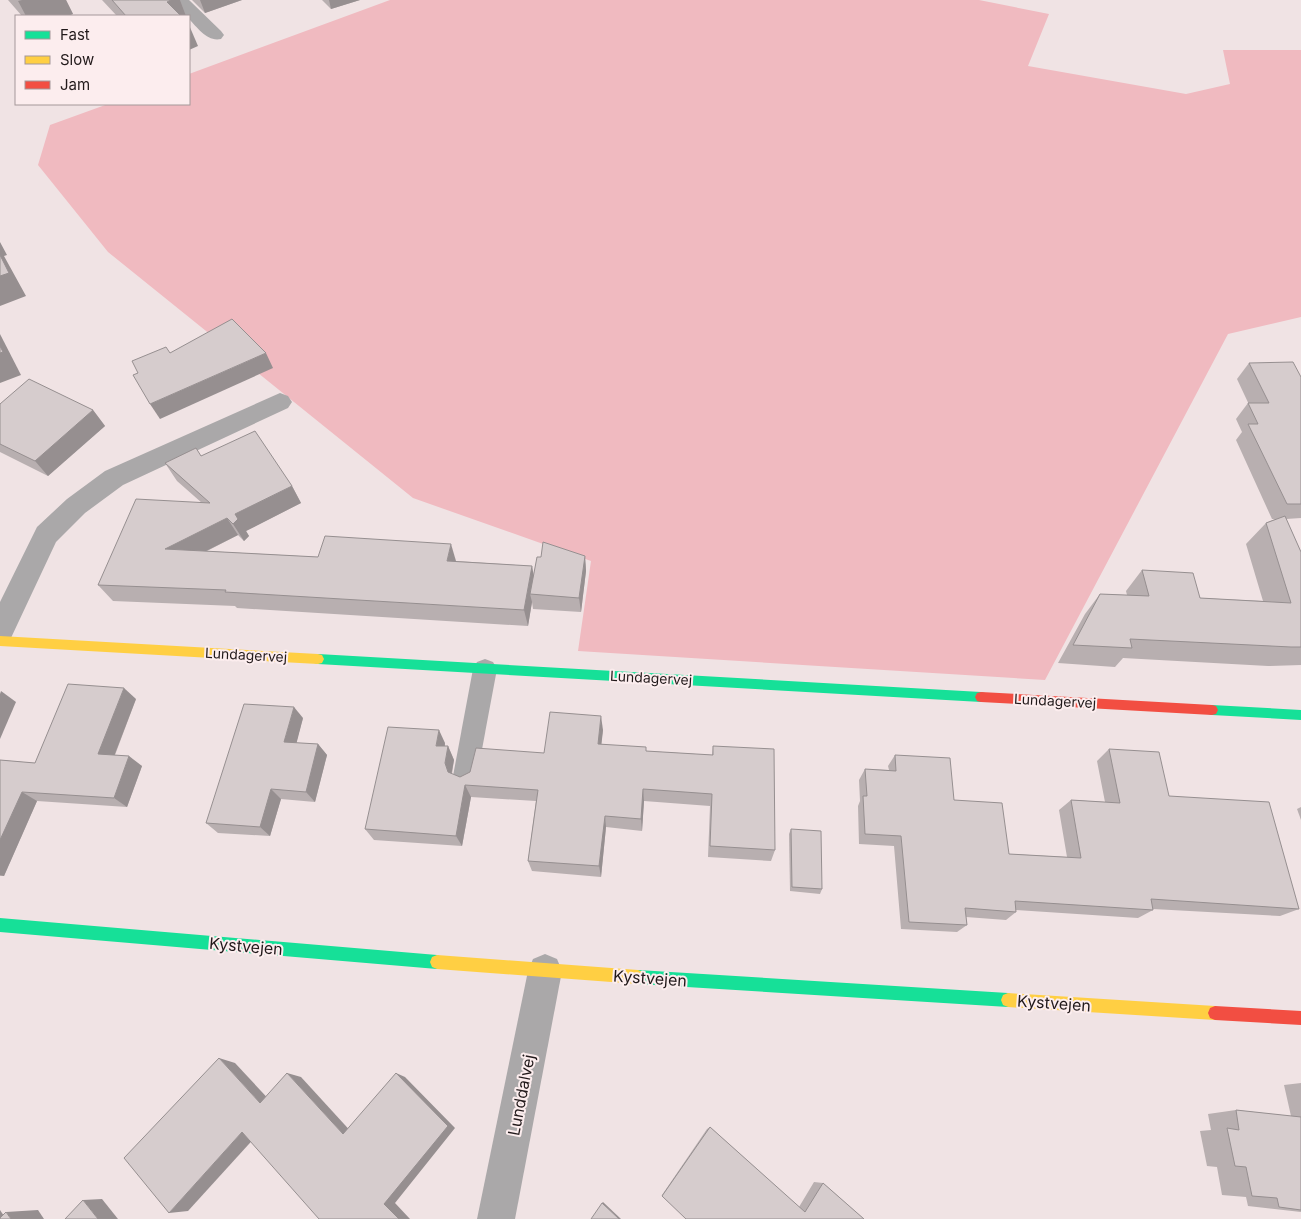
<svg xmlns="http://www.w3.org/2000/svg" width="1301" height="1219" font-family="Inter,sans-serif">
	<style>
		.forest { fill: #f0bac0 }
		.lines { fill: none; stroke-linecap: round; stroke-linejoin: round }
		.lane { fill: #aaa8a9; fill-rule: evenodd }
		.street { fill: #aaa8a9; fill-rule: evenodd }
		.fast { fill: #16e098; fill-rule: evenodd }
		.slow { fill: #ffcf43; fill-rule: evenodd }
		.jam { fill: #f24e42; fill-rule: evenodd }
		.wall { fill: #b8afb0 }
		.shaded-wall { fill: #968f90 }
		.building { fill: #d6cccd; stroke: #968f90 }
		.labels { text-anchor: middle; stroke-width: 4; stroke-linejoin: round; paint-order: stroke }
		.street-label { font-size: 14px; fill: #21191a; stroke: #fcedee }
		.near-street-label { font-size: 16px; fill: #21191a; stroke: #fcedee }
	</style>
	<rect width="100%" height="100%" fill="#f0e3e4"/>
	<polygon class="forest" points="390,0 979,0 1049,14 1028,66 1186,94 1230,84 1223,50 1301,50 1301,317 1228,334 1045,680 578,651 591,561 413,498 108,252 38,165 50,125 108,104 189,104 189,74"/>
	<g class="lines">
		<polygon class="lane" points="485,659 493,662 497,669 477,776 474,784 465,788 456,784 453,776 473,669 477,662"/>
		<g class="street">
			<path d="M171,0H189L221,31L224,35L221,39C207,42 198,28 189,19V16H186Z"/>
			<polygon points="280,393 288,396 292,402 288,408 123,485 85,513 56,542 10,640 0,643 0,602 37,527 67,499 105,471"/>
			<polygon points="545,954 557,959 562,971 515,1219 477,1219 528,971 533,959"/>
		</g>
		<g class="fast">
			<polygon points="318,654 981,692 985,693 987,697 985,701 981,702 318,664 314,663 312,659 314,655"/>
			<polygon points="1212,705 1301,710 1301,720 1212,715 1208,714 1206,710 1208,706"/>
			<polygon points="0,918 437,955 442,957 444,962 442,967 437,969 0,932"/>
			<polygon points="638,970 1008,993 1013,995 1015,1000 1013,1005 1008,1007 638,984 633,982 631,977 633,972"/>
		</g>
		<g class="slow">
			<polygon points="0,636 318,654 322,655 324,659 322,663 318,664 0,646"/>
			<polygon points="437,955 638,970 643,972 645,977 643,982 638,984 437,969 432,967 430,962 432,957"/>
			<polygon points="1008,993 1215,1006 1220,1008 1222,1013 1220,1018 1215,1020 1008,1007 1003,1005 1001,1000 1003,995"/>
		</g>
		<g class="jam">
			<polygon points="981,692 1212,705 1216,706 1218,710 1216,714 1212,715 981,702 977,701 975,697 977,693"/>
			<polygon points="1215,1006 1301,1011 1301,1025 1215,1020 1210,1018 1208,1013 1210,1008"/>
		</g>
	</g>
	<g class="wall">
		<polygon points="8,0 66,0 73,14 68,16 22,16"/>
		<polygon points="102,0 180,0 186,16 117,16"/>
		<polygon points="192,0 242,0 205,13"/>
		<polygon points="322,0 360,0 331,9"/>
		<polygon points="1249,363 1301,377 1301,518 1286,519 1301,552 1301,665 1268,666 1123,658 1115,667 1058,663 1085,614 1100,594 1127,595 1126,591 1142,570 1200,598 1263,601 1246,544 1266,523 1275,519 1272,519 1236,440 1242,432 1236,419 1248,403 1252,411 1237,379"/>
		<polygon points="0,404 93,410 105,426 48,476 0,452"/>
		<polygon points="202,456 292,486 301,503 246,531 249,536 244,541 238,535 207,551 318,557 456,561 532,566 533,575 585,556 586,571 581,612 533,609 532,602 528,626 237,608 235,606 113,601 98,585 202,503 177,481 165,463"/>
		<polygon points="136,699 115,755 142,766 127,807 37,801 4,876 0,876 0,760 35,763"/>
		<polygon points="303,718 296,743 318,744 327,755 315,802 281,799 270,836 218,833 206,823"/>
		<polygon points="603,730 601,744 646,751 712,755 713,746 775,850 771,861 708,857 710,806 644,801 642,831 606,827 601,877 532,871 528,861 536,801 471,797 462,846 374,840 365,829 445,743 445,746 448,746 454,760 452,774 460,777 544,753"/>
		<polygon points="1109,749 1169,796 1299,909 1280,916 1153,909 1153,910 1138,918 1016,910 1016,912 1006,920 966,917 967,925 957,932 901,929 894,846 859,844 858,806 860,801 859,780 865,769 889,770 888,766 895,755 954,800 1009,854 1067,857 1059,810 1071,800 1105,802 1097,761"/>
		<polygon points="1301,807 1301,820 1297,809"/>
		<polygon points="791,829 822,889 820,894 790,891 789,834"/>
		<polygon points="1301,1083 1301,1212 1248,1206 1246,1197 1222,1195 1217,1167 1207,1166 1200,1131 1211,1130 1208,1114 1236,1110 1291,1116 1284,1085"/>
		<polygon points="710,1127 799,1207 814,1182 823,1183 864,1219 662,1196 662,1195 707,1129"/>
	</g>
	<g class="shaded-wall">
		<polygon points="22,0 66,0 73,14 68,16 26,16 18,1"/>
		<polygon points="171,0 180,0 186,16 173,16 167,2"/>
		<polygon points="200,0 242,0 205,13"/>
		<polygon points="329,0 360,0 331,9"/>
		<polygon points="189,25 198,46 189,50"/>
		<polygon points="0,242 7,255 4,256 26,296 0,306"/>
		<polygon points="0,334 21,375 0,383"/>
		<polygon points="266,353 273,368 160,419 150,404"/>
		<polygon points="93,410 105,426 48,476 35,461"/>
		<polygon points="292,486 301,503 246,531 249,536 244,541 233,524 235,514"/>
		<polygon points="227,518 238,535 178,565 165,549"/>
		<polygon points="451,544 456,561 447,561"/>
		<polygon points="585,556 586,571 581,612 579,598"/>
		<polygon points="532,566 535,582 530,594 532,602 528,626 524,610"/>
		<polygon points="124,688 136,699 111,764 98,754"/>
		<polygon points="1,691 16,702 0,739 0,694"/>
		<polygon points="294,707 303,718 294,753 284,742"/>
		<polygon points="601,716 603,730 600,757 598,744"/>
		<polygon points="439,730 445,743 443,759 436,746"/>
		<polygon points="318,744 327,755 315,802 306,792"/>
		<polygon points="448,746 454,760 451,776 448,772 445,763"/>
		<polygon points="129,756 142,766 127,807 114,798"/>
		<polygon points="465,785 471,797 462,846 456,836"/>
		<polygon points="271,789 281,799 270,836 260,827"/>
		<polygon points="643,789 644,801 642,831 641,819"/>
		<polygon points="22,792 37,801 4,876 0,875 0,840"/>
		<polygon points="605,816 606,827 601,877 599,866"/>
		<polygon points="219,1058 235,1063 275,1106 260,1103"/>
		<polygon points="287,1073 301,1077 355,1136 343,1134"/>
		<polygon points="396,1073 405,1077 455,1128 395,1203 410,1219 399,1219 384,1204"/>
		<polygon points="242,1132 258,1134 188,1211 169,1213"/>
		<polygon points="102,1199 118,1219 98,1219 83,1200"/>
		<polygon points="603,1202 621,1219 619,1219 602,1203"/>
		<polygon points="0,1210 6,1219 0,1219"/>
		<polygon points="38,1210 44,1219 11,1219 6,1212"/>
	</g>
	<g class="building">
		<polygon points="112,0 171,0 167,2 181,16 126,16"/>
		<polygon points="0,255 9,273 0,276"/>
		<polygon points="232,319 266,353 150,404 133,375 138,373 132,361 166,347 170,353"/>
		<polygon points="0,346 3,352 0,353"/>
		<polygon points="1293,362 1301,377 1301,504 1287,504 1248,424 1258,424 1248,403 1269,403 1249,363"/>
		<polygon points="29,379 93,410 35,461 0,444 0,404"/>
		<polygon points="255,431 292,486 235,514 238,519 233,524 227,518 165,549 318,557 325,536 451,544 447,561 532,566 524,610 225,592 226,590 98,585 136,499 210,503 165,463 196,448 201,456"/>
		<polygon points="1285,516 1301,552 1301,647 1291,647 1130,639 1132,648 1073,645 1100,594 1149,596 1142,570 1193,573 1200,598 1291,603 1266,523"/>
		<polygon points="543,542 585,556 579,598 530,594 537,557 541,557"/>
		<polygon points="68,684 124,688 98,754 129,756 114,798 22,792 0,840 0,760 35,763"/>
		<polygon points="244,704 294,707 284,742 318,744 306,792 271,789 260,827 206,823"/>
		<polygon points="550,712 601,716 598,744 646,747 646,751 713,755 713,746 774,749 775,850 710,846 712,794 643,789 641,819 605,816 599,866 528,861 538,790 465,785 456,836 365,829 388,727 439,730 436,746 448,746 445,763 448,772 460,777 470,772 476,748 544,753"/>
		<polygon points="1109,749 1159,752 1169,796 1269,802 1299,909 1151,899 1153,910 1015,901 1016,912 965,908 967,925 909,922 901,836 865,834 863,796 867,796 865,769 896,771 895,755 950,758 954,800 1002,803 1009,854 1081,858 1071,800 1120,803"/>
		<polygon points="791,829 821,831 822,889 792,887"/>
		<polygon points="219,1058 260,1103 287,1073 343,1134 396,1073 448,1126 384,1204 399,1219 319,1219 242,1132 169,1213 124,1158"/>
		<polygon points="1236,1110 1301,1117 1301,1210 1279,1207 1277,1198 1252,1196 1246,1167 1235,1166 1227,1128 1239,1130"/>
		<polygon points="710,1127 805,1212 823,1183 864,1219 686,1219 662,1196"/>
		<polygon points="83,1200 98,1219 65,1219"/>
		<polygon points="602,1203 619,1219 591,1219"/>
		<polygon points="6,1212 11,1219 0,1219 0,1218"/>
	</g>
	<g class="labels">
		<g class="street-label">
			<text transform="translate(246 655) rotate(3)" y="5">Lundagervej</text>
			<text transform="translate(651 678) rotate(3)" y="5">Lundagervej</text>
			<text transform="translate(1055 701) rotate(3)" y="5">Lundagervej</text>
		</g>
		<g class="near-street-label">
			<text transform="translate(246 946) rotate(5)" y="6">Kystvejen</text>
			<text transform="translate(650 978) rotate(4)" y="6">Kystvejen</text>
			<text transform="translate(1054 1003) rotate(4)" y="6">Kystvejen</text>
			<text transform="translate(521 1095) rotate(-79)" y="6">Lunddalvej</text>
		</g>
	</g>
	<rect x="15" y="15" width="175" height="90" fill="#fcedee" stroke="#a49899"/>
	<rect x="25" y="31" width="25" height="8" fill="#16e098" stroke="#a49899"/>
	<text x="60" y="40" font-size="15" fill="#21191a">Fast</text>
	<rect x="25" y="56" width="25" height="8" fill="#ffcf43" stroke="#a49899"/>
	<text x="60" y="65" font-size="15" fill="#21191a">Slow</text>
	<rect x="25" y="81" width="25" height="8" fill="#f24e42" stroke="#a49899"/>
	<text x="60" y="90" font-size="15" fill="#21191a">Jam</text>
</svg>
